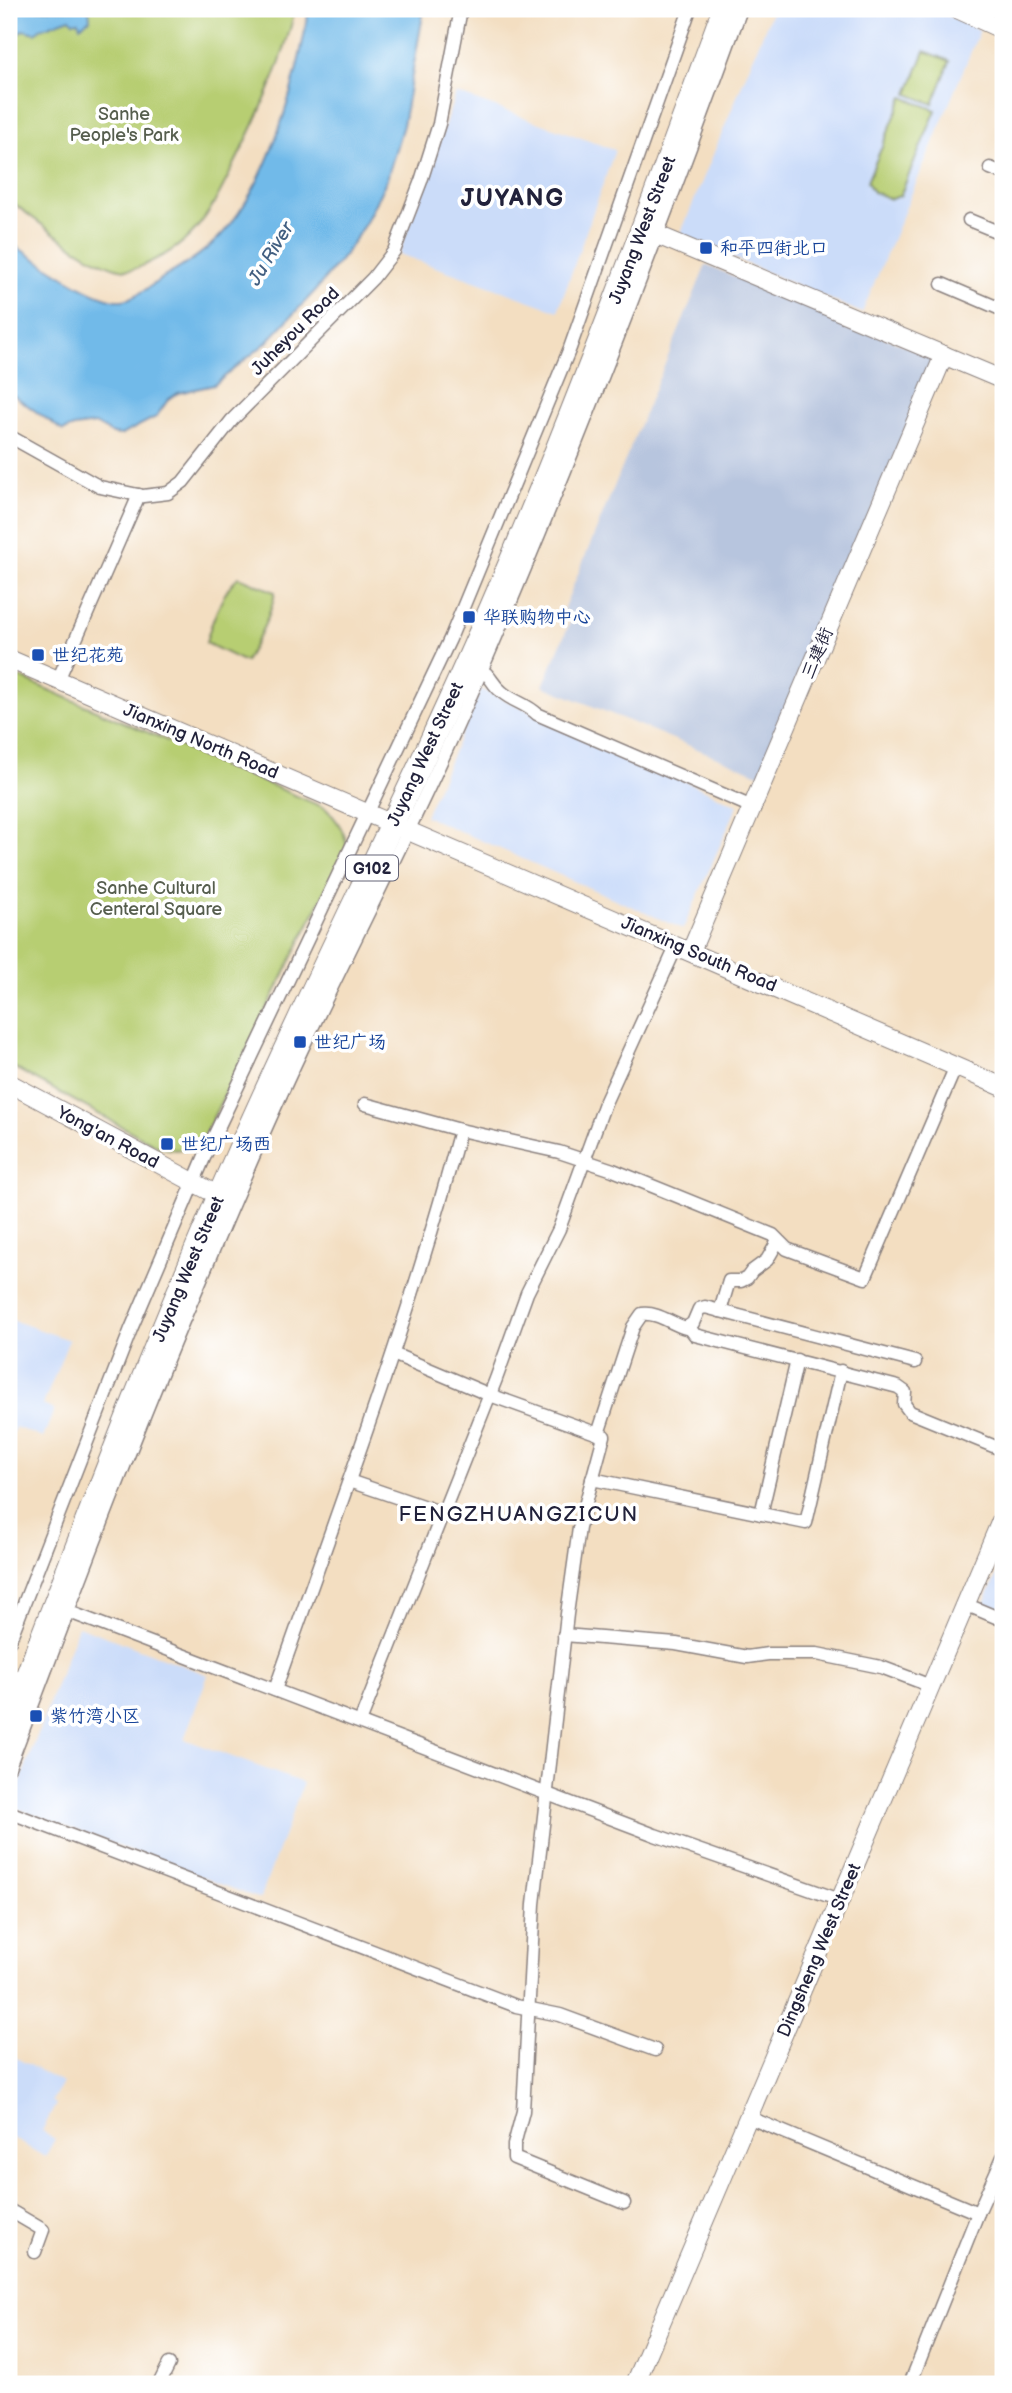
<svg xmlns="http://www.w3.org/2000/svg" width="1012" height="2393" font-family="'Balsamiq Sans','LXGW WenKai TC',sans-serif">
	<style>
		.built { fill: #cbdcf9 }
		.industrial { fill: #b7c5de }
		.green { fill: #b7ce72; stroke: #6c7856; stroke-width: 2 }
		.water { fill: #71bae9; stroke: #4a6e92; stroke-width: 2 }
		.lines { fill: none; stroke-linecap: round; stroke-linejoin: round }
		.street-casing { stroke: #8a807e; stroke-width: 15 }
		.secondary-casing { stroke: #8a807e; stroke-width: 20 }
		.highway-casing { stroke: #8a807e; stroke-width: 25 }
		.street { stroke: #fff; stroke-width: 12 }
		.secondary { stroke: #fff; stroke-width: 18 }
		.highway { stroke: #fff; stroke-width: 23 }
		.transit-dot { fill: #1a4fb4; stroke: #fff; stroke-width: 2.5 }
		.labels { text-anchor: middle; stroke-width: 7; stroke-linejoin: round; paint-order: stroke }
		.shield { fill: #fff; stroke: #646476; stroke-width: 2 }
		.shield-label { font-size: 16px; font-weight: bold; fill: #22223b }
		.park-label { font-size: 18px; fill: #565e4e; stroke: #fff }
		.street-label { font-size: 18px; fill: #22223b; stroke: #fff }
		.transit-label { font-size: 18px; fill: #164399; stroke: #fff; text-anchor: start }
		.water-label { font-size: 19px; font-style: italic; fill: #425f81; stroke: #fff }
		.quarter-label { font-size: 21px; letter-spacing: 2px; fill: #22223b; stroke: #fff }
		.district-label { font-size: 24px; font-weight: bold; letter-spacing: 2px; fill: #22223b; stroke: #fff }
	</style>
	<rect width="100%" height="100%" fill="#fff"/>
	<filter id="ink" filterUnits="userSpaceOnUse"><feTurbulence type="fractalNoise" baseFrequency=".0143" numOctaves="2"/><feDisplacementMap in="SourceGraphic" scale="14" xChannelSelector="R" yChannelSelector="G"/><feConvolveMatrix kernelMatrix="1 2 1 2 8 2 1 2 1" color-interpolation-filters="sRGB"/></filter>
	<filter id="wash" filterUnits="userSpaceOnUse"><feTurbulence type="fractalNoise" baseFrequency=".00686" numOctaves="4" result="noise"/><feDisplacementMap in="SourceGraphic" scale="28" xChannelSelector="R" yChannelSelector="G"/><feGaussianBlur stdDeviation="1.57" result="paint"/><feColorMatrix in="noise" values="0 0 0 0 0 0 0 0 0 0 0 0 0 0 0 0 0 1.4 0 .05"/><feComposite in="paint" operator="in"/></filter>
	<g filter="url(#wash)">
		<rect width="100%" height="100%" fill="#f3dec1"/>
		<g class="built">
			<polygon points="773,9 933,9 980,30 862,313 680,235"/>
			<polygon points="456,93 615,150 558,311 399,254"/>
			<polygon points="481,689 738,805 683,929 425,816"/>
			<polygon points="9,1319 69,1340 43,1405 54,1410 43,1438 15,1427 9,1442"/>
			<polygon points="1003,1560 1003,1615 983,1606"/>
			<polygon points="78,1626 208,1675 184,1739 303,1783 260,1899 11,1806"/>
			<polygon points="9,2054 62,2083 52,2101 56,2104 42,2131 55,2139 45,2157 9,2136"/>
		</g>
		<polygon class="industrial" points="706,265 936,358 761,775 543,686 573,615 563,610"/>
		<g class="green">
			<path d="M9,9H295C283,64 259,116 233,167C222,189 211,212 195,230C183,244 168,254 152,261C145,265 136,270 127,270C96,269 35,219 9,200Z"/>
			<polygon points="925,51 950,61 933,104 908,94"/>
			<polygon points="903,97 936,110 900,196 891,199 873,192 867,182"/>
			<path d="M239,577L275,592C271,617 257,640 245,662L206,643C210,626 225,585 239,577Z"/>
			<path d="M9,673L325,808C337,819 345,831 347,847L201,1142C185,1150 176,1152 159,1147L9,1065Z"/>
		</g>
		<g class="water">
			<polygon points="9,9 89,9 90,19 80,26 78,21 73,22 70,18 40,29 36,33 23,30 17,35 9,36"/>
			<path d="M309,9H424L403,125L387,179L366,222L347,252L315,291L266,343L214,385L178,393L168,400L156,417L121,435L113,434L95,424L74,427L63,431L9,392V242C34,257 95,302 122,300C135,299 153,284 164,277C186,265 207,251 224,232C272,178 297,79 309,9Z"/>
		</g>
	</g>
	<g filter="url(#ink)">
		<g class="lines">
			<defs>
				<g id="street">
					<polyline points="990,168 1003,173"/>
					<polyline points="969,220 1003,234"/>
					<polyline points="942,284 1003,310"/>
					<polyline points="9,436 100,487 143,496 168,493 183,482 232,420 373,278 394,251 421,181 439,124 461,9"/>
					<path d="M477,668C492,674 490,683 502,692C512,701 527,704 537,714L752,807"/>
					<polyline points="58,680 139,495"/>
					<polyline points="365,1104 460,1130 559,1152 613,1170 773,1235 787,1249 865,1278 956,1066"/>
					<polyline points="720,1311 729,1281 741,1281 747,1278 752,1271 767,1260 778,1241"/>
					<polyline points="689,1327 695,1335 898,1387 905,1392 904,1404 910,1412 1003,1450"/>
					<polyline points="393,1354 490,1395 604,1436 579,1528 567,1614 534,1904 523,2111 514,2145 514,2158 624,2203"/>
					<path d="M598,1434L633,1327L642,1314C658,1312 671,1324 686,1328L693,1323L699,1309L705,1307L915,1362"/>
					<polyline points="592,1479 806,1523 841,1371"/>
					<polyline points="349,1481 443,1513"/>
					<polyline points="761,1514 797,1360"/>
					<polyline points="965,1604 1003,1620"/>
					<polyline points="64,1610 655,1835 840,1900"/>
					<polyline points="564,1635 676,1644 747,1657 768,1654 817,1654 881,1667 931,1686"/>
					<polyline points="9,1642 131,1329 207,1151 450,639 570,348 690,9"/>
					<path d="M275,1690C340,1504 410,1320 460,1130"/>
					<polyline points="360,1722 496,1379 527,1293 559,1229 605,1103 677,945"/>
					<path d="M9,1767C70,1606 130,1444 198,1286C231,1207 265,1127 302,1049C355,937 413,826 463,713C565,481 655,246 741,9"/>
					<polyline points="9,1812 516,2006 560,2015 655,2050"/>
					<polyline points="748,2117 978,2213"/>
					<polyline points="9,2210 43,2230 35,2252"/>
					<polyline points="159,2384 169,2364"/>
					<polyline points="910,2384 978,2213 1003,2157"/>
				</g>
				<g id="secondary">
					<polyline points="957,9 1003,30"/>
					<polyline points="643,229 1003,380"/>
					<polyline points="9,659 1003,1087"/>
					<polyline points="691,951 944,355"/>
					<polyline points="9,1083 208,1190"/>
					<polyline points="635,2384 1003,1516"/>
				</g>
				<path id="highway" d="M9,1723C82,1534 153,1345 235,1160C319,969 416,784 498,592C580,400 652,205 724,9"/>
			</defs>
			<use href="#street" class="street-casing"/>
			<use href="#secondary" class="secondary-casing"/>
			<use href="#highway" class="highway-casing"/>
			<use href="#street" class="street"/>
			<use href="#secondary" class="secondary"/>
			<use href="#highway" class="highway"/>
		</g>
	</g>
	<g class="transit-dot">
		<rect x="699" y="241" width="14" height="14" rx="3.5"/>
		<rect x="462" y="610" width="14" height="14" rx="3.5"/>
		<rect x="31" y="648" width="14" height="14" rx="3.5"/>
		<rect x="293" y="1035" width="14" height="14" rx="3.5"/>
		<rect x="160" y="1137" width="14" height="14" rx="3.5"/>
		<rect x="29" y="1709" width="14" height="14" rx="3.5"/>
	</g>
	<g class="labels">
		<rect class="shield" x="346" y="855.5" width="52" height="25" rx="5"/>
		<g class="shield-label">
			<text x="372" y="874">G102</text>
		</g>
		<g class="park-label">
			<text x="124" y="120">Sanhe<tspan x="124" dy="21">People's Park</tspan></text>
			<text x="156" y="894">Sanhe Cultural<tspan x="156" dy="21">Centeral Square</tspan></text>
		</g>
		<g class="street-label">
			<text transform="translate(642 230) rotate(-69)" y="6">Juyang West Street</text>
			<text transform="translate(295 331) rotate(-45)" y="6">Juheyou Road</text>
			<text transform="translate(817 653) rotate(-67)" y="6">三建街</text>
			<text transform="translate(201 741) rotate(23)" y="6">Jianxing North Road</text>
			<text transform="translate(425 754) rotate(-65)" y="6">Juyang West Street</text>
			<text transform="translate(699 954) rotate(23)" y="6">Jianxing South Road</text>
			<text transform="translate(108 1137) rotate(28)" y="6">Yong'an Road</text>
			<text transform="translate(188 1269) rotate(-67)" y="6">Juyang West Street</text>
			<text transform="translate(819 1950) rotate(-67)" y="6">Dingsheng West Street</text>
		</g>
		<g class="transit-label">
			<text x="720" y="254">和平四街北口</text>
			<text x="483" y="623">华联购物中心</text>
			<text x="52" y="661">世纪花苑</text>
			<text x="314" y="1048">世纪广场</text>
			<text x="181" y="1150">世纪广场西</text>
			<text x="50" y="1722">紫竹湾小区</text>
		</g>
		<g class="water-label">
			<text transform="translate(270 253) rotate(-59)" y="7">Ju River</text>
		</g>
		<g class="quarter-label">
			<text x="519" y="1521">FENGZHUANGZICUN</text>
		</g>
		<g class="district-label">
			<text x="513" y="206">JUYANG</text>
		</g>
	</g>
	<rect width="1012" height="2393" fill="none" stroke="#fff" stroke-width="35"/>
</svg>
